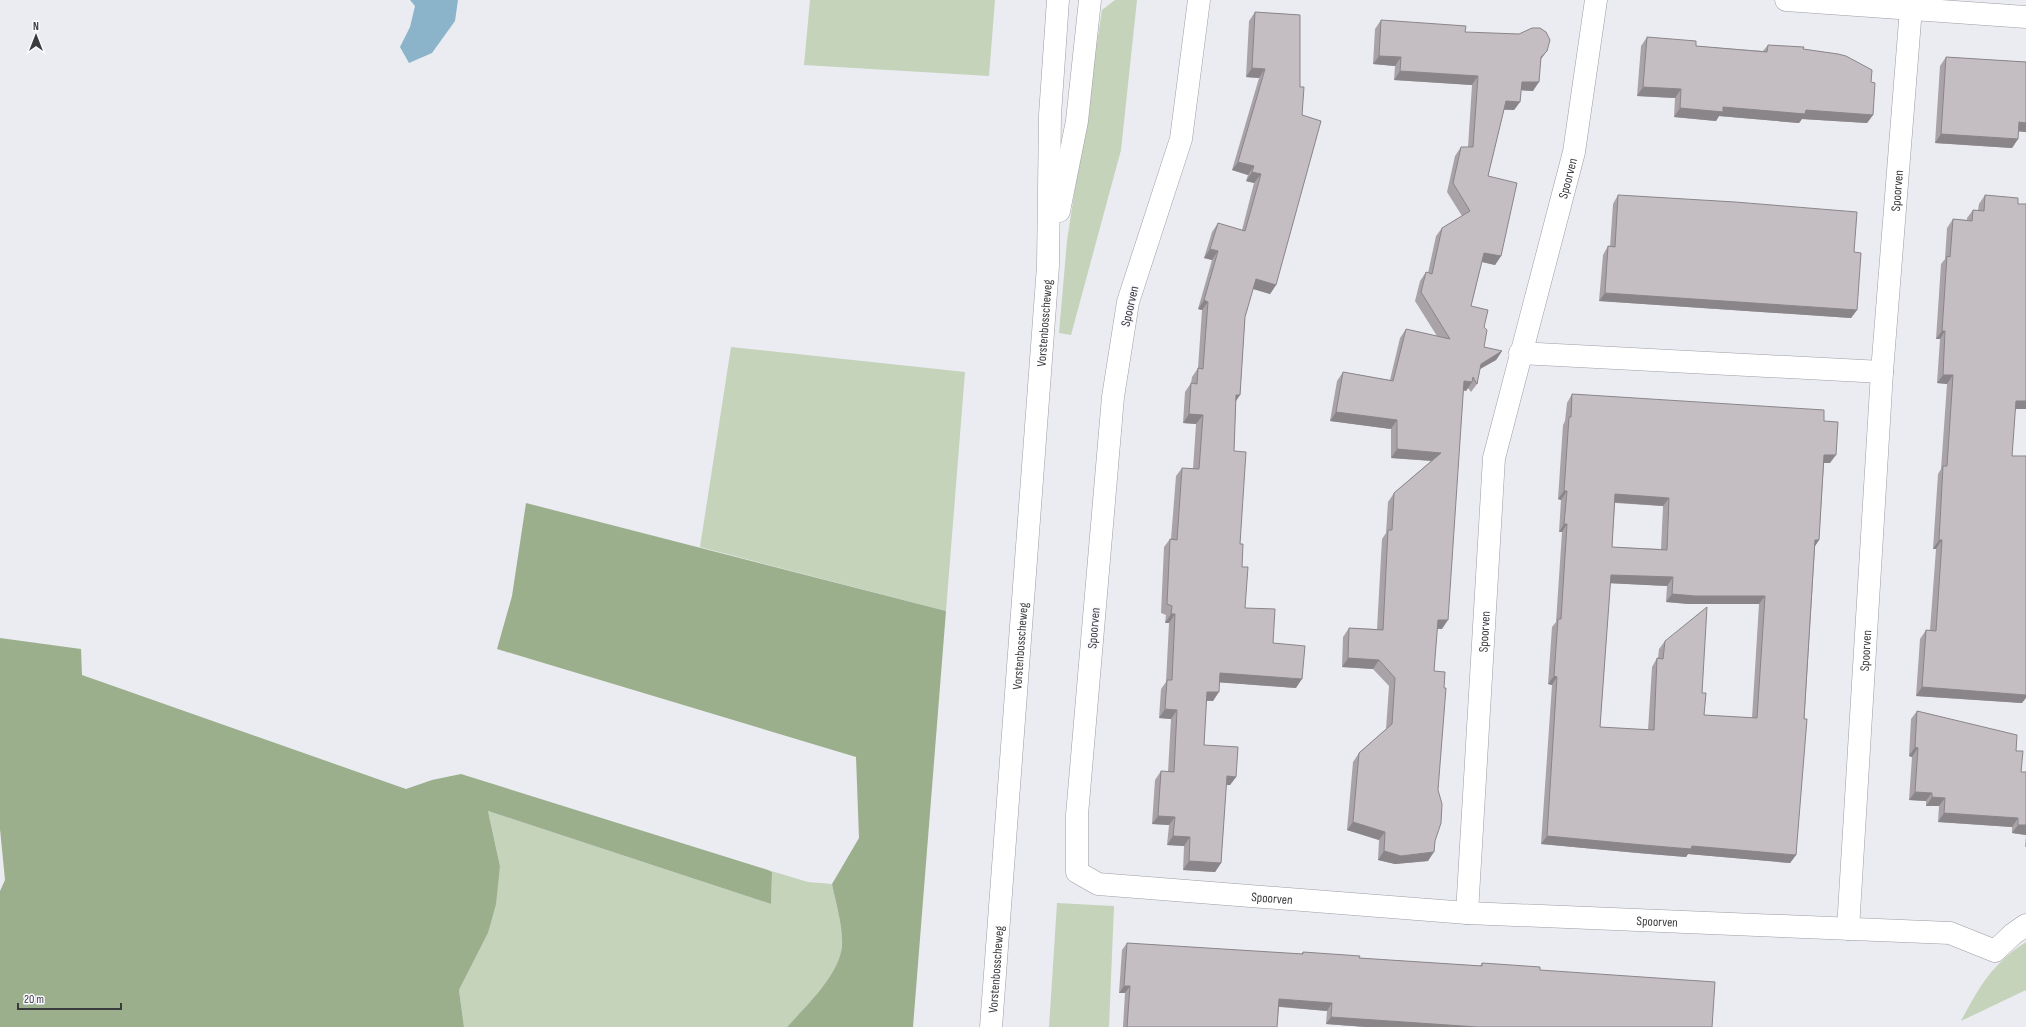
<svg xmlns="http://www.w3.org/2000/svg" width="2026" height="1027" font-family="'Sofia Sans Condensed',sans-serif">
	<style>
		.green { fill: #c4d3ba }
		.forest { fill: #9baf8d }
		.water { fill: #8bb3c9 }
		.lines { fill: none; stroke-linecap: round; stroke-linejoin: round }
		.minor-casing { stroke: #9d9da3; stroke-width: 23 }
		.tertiary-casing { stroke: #9d9da3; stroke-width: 23 }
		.minor { stroke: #fff; stroke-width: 22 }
		.tertiary { stroke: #fff; stroke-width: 22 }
		.wall { fill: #a9a3a8; fill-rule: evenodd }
		.shaded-wall { fill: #898588 }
		.building { fill: #c4bec3; stroke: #898588; fill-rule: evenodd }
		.labels { text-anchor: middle; stroke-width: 3.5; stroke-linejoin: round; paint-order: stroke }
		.street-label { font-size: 13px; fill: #3a3b3d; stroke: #f9f9ff }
	</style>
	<rect width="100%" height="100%" fill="#ebecf2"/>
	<g class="green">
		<polygon points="810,0 995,0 989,76 804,65"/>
		<polygon points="1115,0 1137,0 1121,150 1071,335 1059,333 1067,241 1102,10"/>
		<polygon points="731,347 965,372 946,611 700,547"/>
		<path d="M488,811L771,904L772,872L768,870L808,882L832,884C836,903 843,926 842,946C839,975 806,1006 787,1027H464L459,990L488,933L500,865Z"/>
		<polygon points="1057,903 1114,906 1109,1027 1049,1027"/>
		<path d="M2026,942V990L1961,1021C1979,987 1992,964 2026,942Z"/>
	</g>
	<g class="forest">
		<path d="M526,503L946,611L913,1027H787C806,1006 839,975 842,946C843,926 836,904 832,884L859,838L856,757L497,649L512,596Z"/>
		<polygon points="0,638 81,649 82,675 406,789 432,780 461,774 768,870 772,872 771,904 488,811 500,866 496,904 488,933 459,990 464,1027 0,1027 0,891 5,880 0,829"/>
	</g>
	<polygon class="water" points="410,0 458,0 455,21 432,53 409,63 400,47 410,27 415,6"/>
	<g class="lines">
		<defs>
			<g id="minor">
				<path id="s1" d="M1199,0L1181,139L1128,302L1113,397L1077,815V872L1098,884L1467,913L1950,933L1995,951L2013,934L2026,925"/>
				<polyline points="1786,0 2026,17"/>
				<polyline points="1520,353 1882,372"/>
				<path id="s2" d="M1467,913L1494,458L1574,152L1596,0"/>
				<path id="s3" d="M1848,929L1882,372L1911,8"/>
			</g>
			<g id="tertiary">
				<polyline points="1059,211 1077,121 1090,0"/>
				<path id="s4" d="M991,1027L1048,266L1050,115L1058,0"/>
			</g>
		</defs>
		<use href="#minor" class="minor-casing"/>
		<use href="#tertiary" class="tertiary-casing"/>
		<use href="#minor" class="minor"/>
		<use href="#tertiary" class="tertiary"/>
	</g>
	<g class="wall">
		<polygon points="1255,12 1300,15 1276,285 1270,294 1253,289 1245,317 1240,395 1236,400 1234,451 1240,544 1245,608 1273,643 1296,688 1219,682 1213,701 1206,701 1204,745 1236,777 1230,785 1226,785 1221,863 1215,872 1183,870 1184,846 1167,845 1169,825 1152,824 1155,780 1161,771 1168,772 1171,719 1159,718 1161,689 1166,682 1169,623 1165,623 1166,615 1161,613 1164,547 1170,539 1171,539 1176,476 1182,468 1193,469 1196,424 1183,423 1185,392 1191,383 1192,377 1198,368 1202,310 1198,309 1212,260 1204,258 1212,232 1218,223 1242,230 1254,183 1246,181 1248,175 1232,170 1259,78 1246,77 1249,21"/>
		<polygon points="1381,20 1465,32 1541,60 1533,91 1521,90 1520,102 1514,110 1504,110 1488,176 1501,256 1495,265 1482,262 1471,306 1484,327 1484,347 1502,351 1496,360 1479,369 1477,384 1471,392 1468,388 1466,391 1463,390 1442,629 1437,629 1434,671 1438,790 1435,841 1428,861 1395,864 1378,860 1379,840 1347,830 1353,762 1359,753 1386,729 1389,686 1373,669 1342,667 1343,637 1349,628 1377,629 1382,539 1386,533 1388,502 1394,493 1431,461 1391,458 1391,429 1330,421 1337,381 1343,372 1390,380 1400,338 1406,329 1437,336 1415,301 1420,281 1426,272 1428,273 1436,236 1442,228 1462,216 1447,192 1455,156 1461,147 1468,147 1472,85 1394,80 1395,66 1373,64 1375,29"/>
		<polygon points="1647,37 1696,46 1763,51 1768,45 1803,49 1871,82 1873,115 1867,123 1802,119 1799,123 1719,116 1716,121 1674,117 1675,98 1637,96 1641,46"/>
		<polygon points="1946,57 2026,62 2026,132 2018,131 2018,139 2012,148 1935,143 1940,66"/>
		<polygon points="1618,195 1854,252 1857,310 1851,318 1599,301 1603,255 1608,246 1610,247 1613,204"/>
		<polygon points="1985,195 2018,204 2026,409 2015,409 2012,456 2022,703 1916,696 1920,639 1926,630 1930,630 1936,549 1933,549 1938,474 1941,469 1947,384 1937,383 1940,339 1936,339 1941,264 1945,259 1947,228 1953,219 1967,220 1967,218 1973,210 1978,210 1979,204"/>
		<path d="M1572,394L1824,421L1830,463H1824L1819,540L1815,546L1796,855L1790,863L1688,854L1686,857L1638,853L1541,844L1552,685L1548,684L1552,627L1556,622L1562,532H1559L1561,500L1558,499L1563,425L1565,421L1567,403ZM1615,503L1663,506L1661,549L1612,547ZM1610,583L1667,586L1666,602L1689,604H1759L1752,718L1704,715L1702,693L1665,641L1659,649L1658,658H1657L1652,667L1648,730L1600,727Z"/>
		<polygon points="1917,711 2016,751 2021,772 2026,772 2026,847 2025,847 2026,835 2012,833 2012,827 1938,822 1939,806 1926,806 1926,801 1909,800 1912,757 1909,756 1911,719"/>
		<polygon points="1127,943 1301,954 1303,952 1359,958 1480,966 1482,963 1540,970 1712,1027 1366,1027 1326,1024 1327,1011 1279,1007 1277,1027 1123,1027 1125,993 1119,993 1122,950"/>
	</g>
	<g class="shaded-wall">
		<polygon points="1547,51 1541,59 1535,65 1541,57"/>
		<polygon points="1379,56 1401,57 1395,66 1373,64"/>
		<polygon points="1252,68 1265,69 1259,78 1246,77"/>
		<polygon points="1400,71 1478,76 1472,85 1394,80"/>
		<polygon points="1522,82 1539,82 1533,91 1516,90"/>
		<polygon points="1643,87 1681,89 1675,98 1637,96"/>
		<polygon points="1506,101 1520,102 1514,110 1500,109"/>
		<polygon points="1723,107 1806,110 1873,115 1867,123 1802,119 1799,123 1719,116 1716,121 1674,117 1680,108"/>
		<polygon points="2019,122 2026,123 2026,132 2013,131"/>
		<polygon points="1941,134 2018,139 2012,148 1935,143"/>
		<polygon points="1238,162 1254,166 1248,175 1232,170"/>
		<polygon points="1252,172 1261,174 1254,183 1246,181"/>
		<polygon points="1210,249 1218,251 1212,260 1204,258"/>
		<polygon points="1484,253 1501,256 1495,265 1478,261"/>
		<polygon points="1256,279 1276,285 1270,294 1250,288"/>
		<polygon points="1605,293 1857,310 1851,318 1599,301"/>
		<polygon points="1204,300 1208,302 1202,310 1198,309"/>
		<polygon points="1942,331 1945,331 1940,339 1936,339"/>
		<polygon points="1502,351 1496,360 1475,372 1481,364"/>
		<polygon points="1943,375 1953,375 1947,384 1937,383"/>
		<polygon points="1464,381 1472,382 1466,391 1458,389"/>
		<polygon points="1236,395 1240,395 1234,404"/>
		<polygon points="2016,401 2026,401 2026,409 2010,409"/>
		<polygon points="1336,412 1397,420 1391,429 1330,421"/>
		<polygon points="1189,414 1203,415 1196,424 1183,423"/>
		<polygon points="1397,449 1441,453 1435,461 1391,458"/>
		<polygon points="1824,455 1836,455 1830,463 1818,463"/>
		<polygon points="1564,491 1567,491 1561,500 1558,499"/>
		<polygon points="1615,494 1669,498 1663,506 1610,502"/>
		<polygon points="1564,524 1567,524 1562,532 1559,532"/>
		<polygon points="1815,540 1819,540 1813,549"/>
		<polygon points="1939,540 1942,540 1936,549 1933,549"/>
		<polygon points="1611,575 1673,577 1667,586 1605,583"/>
		<polygon points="1672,594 1765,596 1759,604 1689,604 1666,602"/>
		<polygon points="1171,614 1175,614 1169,623 1165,623"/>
		<polygon points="1438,620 1448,620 1442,629 1432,628"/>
		<polygon points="1348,658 1379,660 1373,669 1342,667"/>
		<polygon points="1220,673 1302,679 1296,688 1214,682"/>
		<polygon points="1554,676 1557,677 1552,685 1548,684"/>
		<polygon points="1922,687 2026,695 2026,698 2022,703 1916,696"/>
		<polygon points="1207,692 1219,692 1213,701 1201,700"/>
		<polygon points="1165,709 1177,710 1171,719 1159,718"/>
		<polygon points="1915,747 1918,748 1912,757 1909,756"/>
		<polygon points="1227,776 1236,777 1230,785 1221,785"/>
		<polygon points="1915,792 1932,793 1926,801 1909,800"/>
		<polygon points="1932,797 1945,798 1939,806 1926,806"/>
		<polygon points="1944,813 2018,818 2012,827 1938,822"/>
		<polygon points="1158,816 1175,817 1169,825 1152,824"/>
		<polygon points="1353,822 1385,832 1379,840 1347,830"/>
		<polygon points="2018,825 2026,825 2026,835 2012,833"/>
		<polygon points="1173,836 1190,837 1184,846 1167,845"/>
		<polygon points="1547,836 1692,846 1796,855 1790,863 1688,854 1686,857 1638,853 1541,844"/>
		<polygon points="1384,851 1434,852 1428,861 1395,864 1378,860"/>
		<polygon points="1189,861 1221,863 1215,872 1183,870"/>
		<polygon points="1124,986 1130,986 1125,993 1119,993"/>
		<polygon points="1279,999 1332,1003 1327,1011 1274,1006"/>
		<polygon points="1331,1017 1477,1027 1366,1027 1326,1024"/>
	</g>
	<g class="building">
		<polygon points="1255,12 1300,15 1300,87 1304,87 1302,115 1321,121 1276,285 1256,279 1245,317 1240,395 1236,395 1234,451 1246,452 1240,544 1243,544 1242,567 1248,567 1245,608 1275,609 1273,643 1305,646 1302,679 1220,673 1219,692 1207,692 1204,745 1238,747 1236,777 1227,776 1221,863 1189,861 1190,837 1173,836 1175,817 1158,816 1161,771 1174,772 1177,710 1165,709 1167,680 1172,680 1175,614 1171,614 1172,606 1167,604 1170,539 1177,540 1182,468 1199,469 1203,415 1189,414 1191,383 1197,384 1198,368 1203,369 1208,302 1204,300 1218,251 1210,249 1218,223 1245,231 1261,174 1252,172 1254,166 1238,162 1265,69 1252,68"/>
		<polygon points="1381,20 1466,26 1465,32 1519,34 1532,28 1540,28 1546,32 1550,40 1547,51 1541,57 1539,82 1522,82 1520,102 1506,101 1488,176 1517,183 1501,256 1484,253 1471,306 1488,310 1484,327 1487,330 1484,347 1502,351 1481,364 1477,384 1473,377 1472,382 1464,381 1448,620 1438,620 1434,671 1445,672 1444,688 1446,688 1438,790 1442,804 1441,823 1435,841 1434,852 1401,856 1384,851 1385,832 1353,822 1359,753 1392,724 1395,678 1379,660 1348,658 1349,628 1383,630 1388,530 1392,530 1394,493 1441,453 1397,449 1397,420 1336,412 1343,372 1393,381 1406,329 1450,339 1421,292 1426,272 1432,274 1442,228 1470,211 1453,183 1461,147 1473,147 1478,76 1400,71 1401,57 1379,56"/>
		<polygon points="1647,37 1696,41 1696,46 1767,52 1768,45 1804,47 1803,49 1838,54 1846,56 1872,70 1871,82 1875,83 1873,115 1806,110 1805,114 1723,107 1723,112 1680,108 1681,89 1643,87"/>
		<polygon points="1946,57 2026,62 2026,123 2019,122 2018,139 1941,134"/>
		<polygon points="1618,195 1735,202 1857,212 1854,252 1861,253 1857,310 1605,293 1608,246 1615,247"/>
		<polygon points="1985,195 2018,198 2018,204 2026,204 2026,401 2016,401 2012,456 2026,456 2026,695 1922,687 1926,630 1936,631 1942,540 1939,540 1943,466 1947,466 1953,375 1943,375 1945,331 1942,331 1947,256 1950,257 1953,219 1972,221 1973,210 1984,211"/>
		<path d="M1572,394L1824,410V421L1838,422L1836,455H1824L1819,540H1815L1804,719H1807L1796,855L1692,846L1691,849L1643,845L1547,836L1557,677L1554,676L1558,619H1561L1567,524H1564L1567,491H1564L1569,417H1571ZM1615,494L1669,498L1667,550L1612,547ZM1611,575L1673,577L1672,594L1695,596H1765L1757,718L1704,715L1706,693H1702L1707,607L1665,641L1663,659L1657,658L1654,730L1600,727Z"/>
		<polygon points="1917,711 2017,735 2016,751 2023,751 2021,772 2026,772 2026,825 2018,825 2018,818 1944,813 1945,798 1932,797 1932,793 1915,792 1918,748 1915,747"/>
		<polygon points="1127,943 1303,954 1303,952 1360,956 1359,958 1482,966 1482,963 1540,967 1540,970 1715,982 1712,1027 1477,1027 1331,1017 1332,1003 1279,999 1277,1027 1127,1027 1130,986 1124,986"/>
	</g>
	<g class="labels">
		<g class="street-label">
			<text dy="5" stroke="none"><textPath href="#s2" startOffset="745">Spoorven</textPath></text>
			<text dy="5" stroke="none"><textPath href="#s3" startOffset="740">Spoorven</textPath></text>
			<text transform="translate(1129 306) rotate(-77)" y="5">Spoorven</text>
			<text dy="5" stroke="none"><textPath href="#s4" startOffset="706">Vorstenbosscheweg</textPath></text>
			<text transform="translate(1093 628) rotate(-85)" y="5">Spoorven</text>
			<text dy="5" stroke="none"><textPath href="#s2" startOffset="282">Spoorven</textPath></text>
			<text dy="5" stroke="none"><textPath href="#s4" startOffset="382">Vorstenbosscheweg</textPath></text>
			<text dy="5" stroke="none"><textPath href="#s3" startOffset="279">Spoorven</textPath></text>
			<text dy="5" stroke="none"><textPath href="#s1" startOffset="1083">Spoorven</textPath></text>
			<text dy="5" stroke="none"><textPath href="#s1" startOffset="1469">Spoorven</textPath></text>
			<text dy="5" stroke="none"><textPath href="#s4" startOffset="58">Vorstenbosscheweg</textPath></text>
		</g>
	</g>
	<g transform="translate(36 36)" stroke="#f9f9ff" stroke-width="3" paint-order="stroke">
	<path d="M0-3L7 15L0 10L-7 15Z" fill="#3a3b3d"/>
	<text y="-6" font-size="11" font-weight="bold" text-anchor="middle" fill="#3a3b3d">N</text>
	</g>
	<path d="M18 1003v6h103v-6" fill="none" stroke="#3a3b3d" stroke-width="2"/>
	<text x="24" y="1003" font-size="12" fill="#3a3b3d" stroke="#f9f9ff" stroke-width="3" paint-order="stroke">20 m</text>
</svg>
